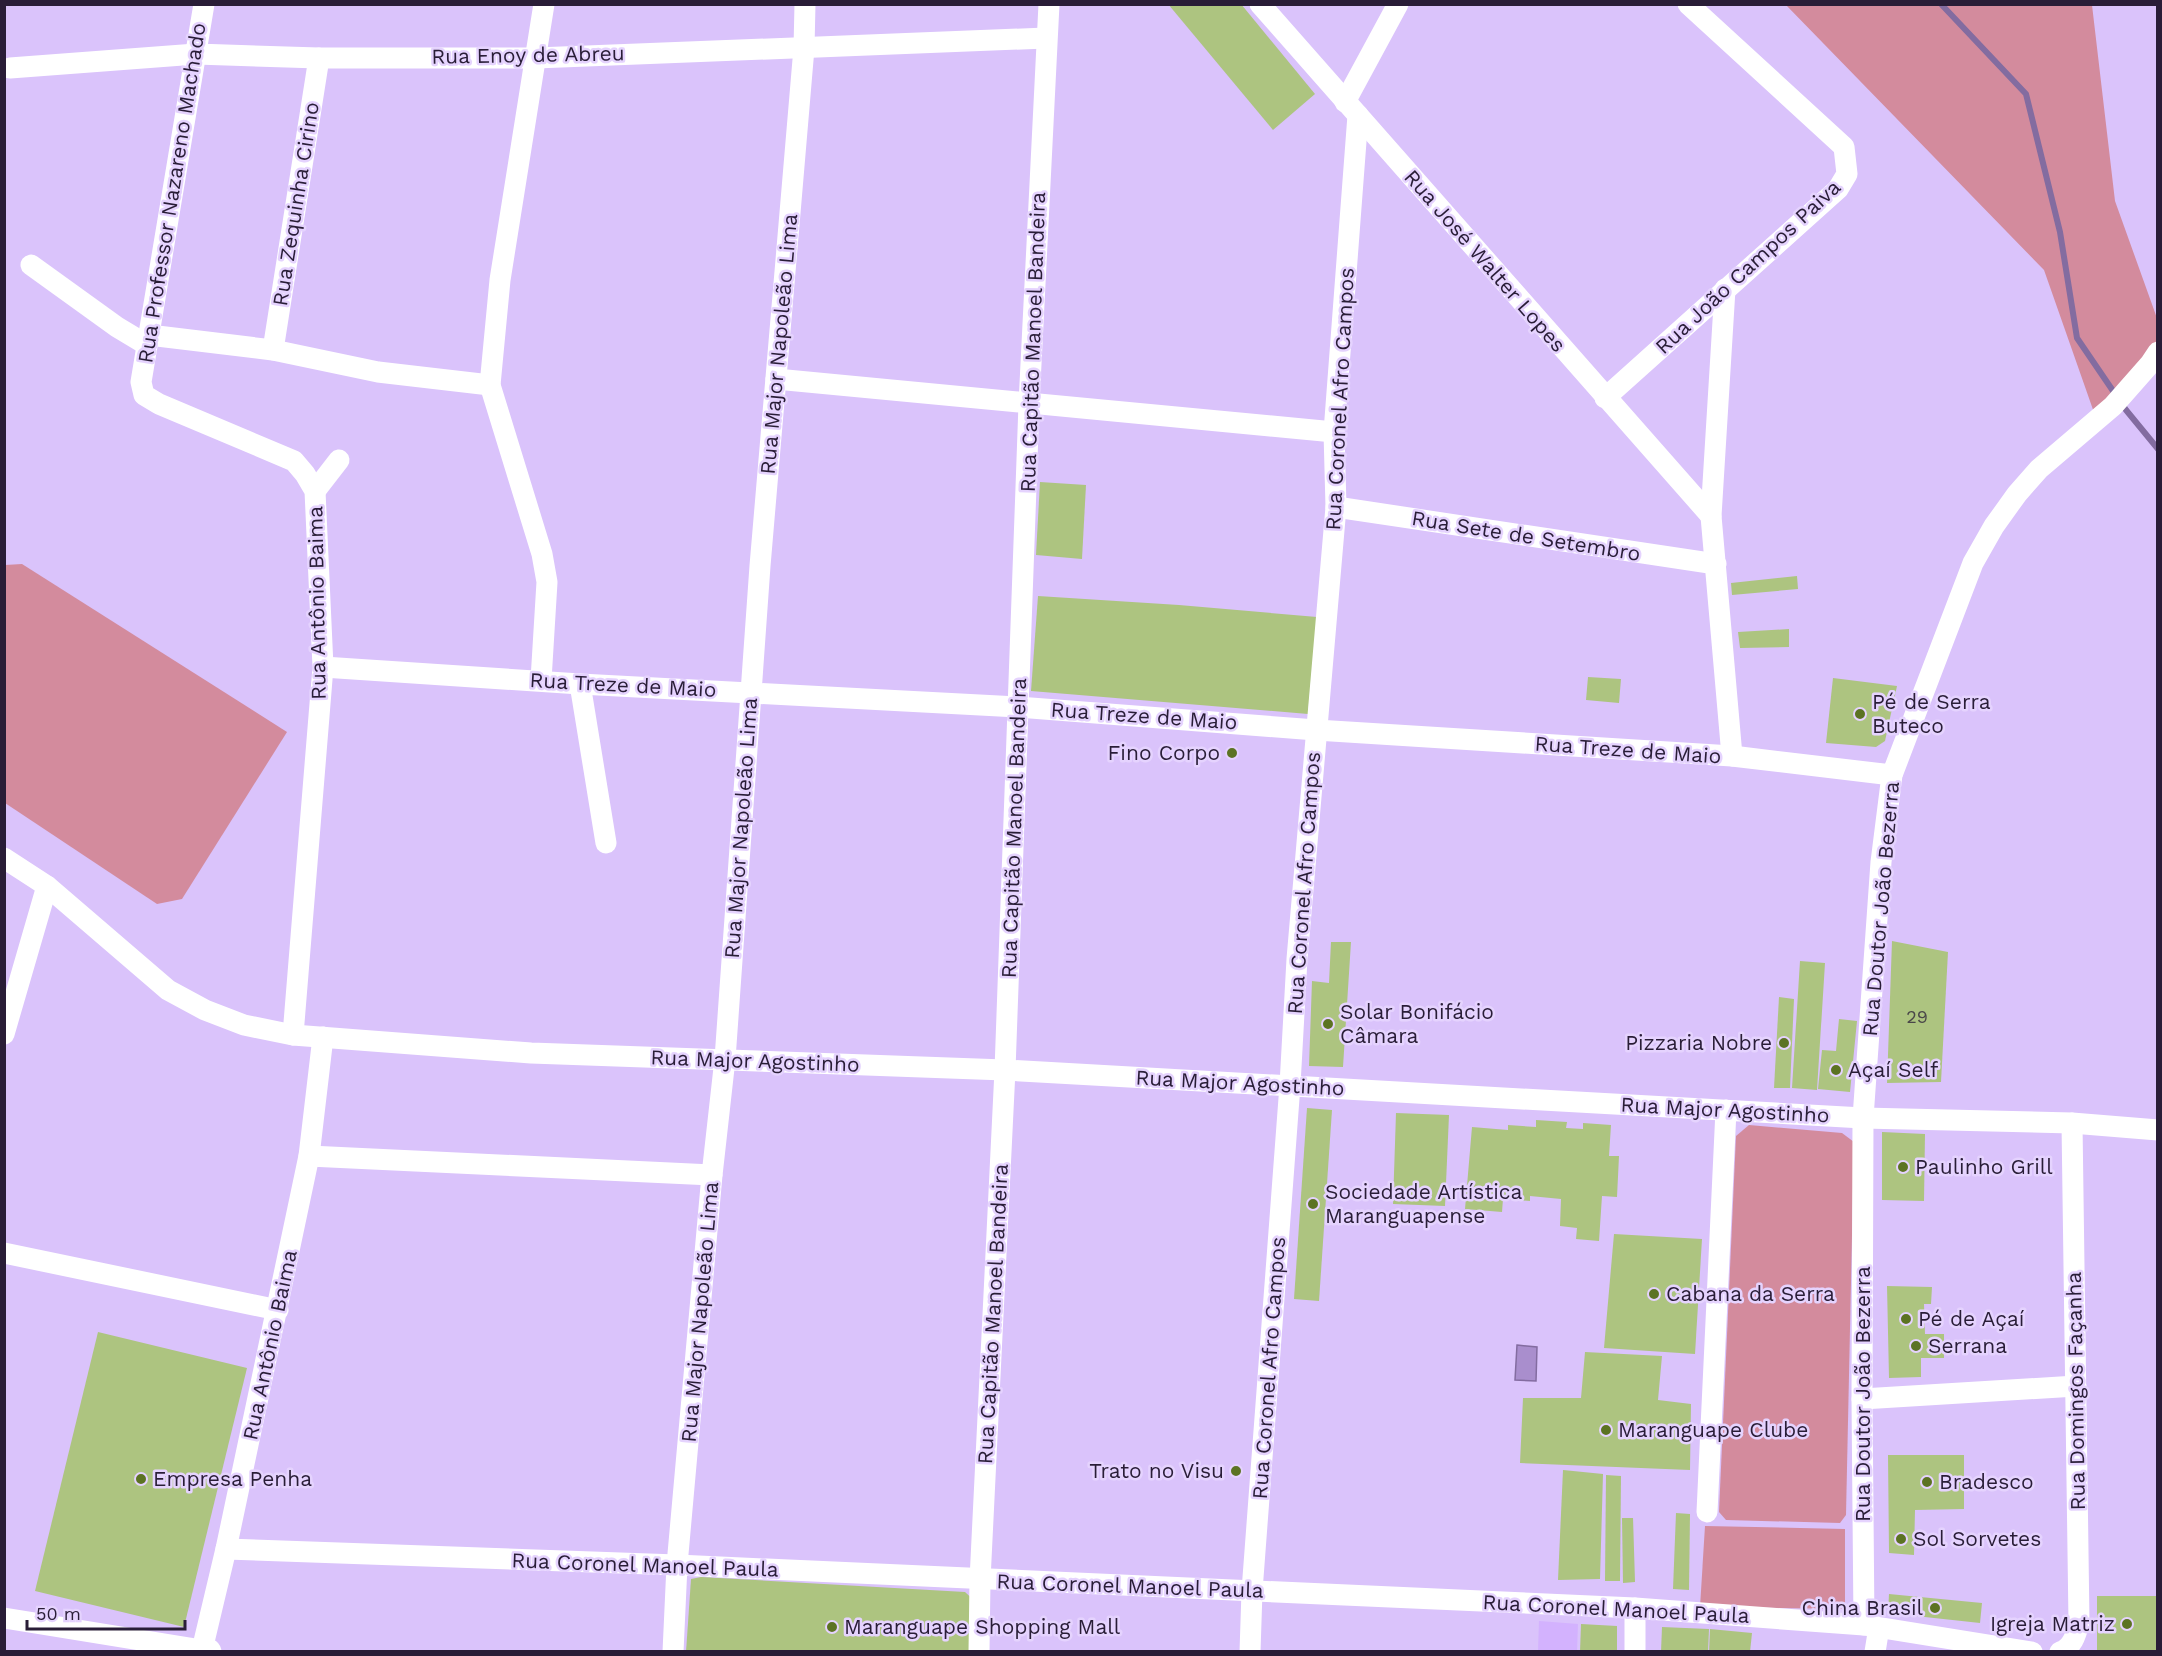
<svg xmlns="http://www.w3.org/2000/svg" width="2162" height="1656" font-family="'Work Sans',sans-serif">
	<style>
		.built { fill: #d3b2fe }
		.green { fill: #d38b9d }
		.water { fill: #a98ecd; stroke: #836ca0; stroke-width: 1.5 }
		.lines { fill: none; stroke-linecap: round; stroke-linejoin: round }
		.stream { stroke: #836ca0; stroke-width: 6 }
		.building { fill: #adc480 }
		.minor { stroke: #fff; stroke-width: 21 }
		.tertiary { stroke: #fff; stroke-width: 27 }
		.poi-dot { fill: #5c7323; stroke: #e5d3fe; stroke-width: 2 }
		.labels { text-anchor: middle; stroke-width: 5; stroke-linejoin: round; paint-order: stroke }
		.number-label { font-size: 18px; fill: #4a4749 }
		.street-label { font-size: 21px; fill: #291d37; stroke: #e5d3fe }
		.poi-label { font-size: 21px; fill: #291d37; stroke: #e5d3fe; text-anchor: start }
	</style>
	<rect width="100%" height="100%" fill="#dac3fb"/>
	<polygon class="built" points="1539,1621 1578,1624 1577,1651 1538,1651"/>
	<g class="green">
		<polygon points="1786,5 2092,5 2115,201 2158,321 2157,351 2097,421 2044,270"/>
		<polygon points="22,564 287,732 182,899 157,904 5,803 5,565"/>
		<polygon points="1749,1125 1842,1133 1854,1142 1846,1515 1840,1523 1726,1520 1719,1512 1736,1136"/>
		<polygon points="1705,1526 1845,1529 1845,1609 1700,1607"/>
	</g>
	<polygon class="water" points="1517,1345 1537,1347 1536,1381 1515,1380"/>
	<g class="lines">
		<polyline class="stream" points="1941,4 2026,94 2060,232 2077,338 2126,410 2158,449"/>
	</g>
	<g class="building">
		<polygon points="1168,4 1241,4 1315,94 1273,130"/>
		<polygon points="1040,482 1086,485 1082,559 1036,555"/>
		<polygon points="1797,576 1798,589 1732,595 1731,583"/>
		<polygon points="1038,596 1179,605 1317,617 1308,714 1031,691"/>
		<polygon points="1789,629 1789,647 1740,648 1738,632"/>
		<polygon points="1588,677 1621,679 1619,703 1586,700"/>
		<polygon points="1833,678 1897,686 1885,741 1876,747 1826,743"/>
		<polygon points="1892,941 1948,952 1941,1082 1887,1083"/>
		<polygon points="1331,942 1351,942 1343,1067 1309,1066 1312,981 1329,983"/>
		<polygon points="1800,961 1825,963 1817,1090 1792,1088"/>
		<polygon points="1779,997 1794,999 1790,1088 1774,1088"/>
		<polygon points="1839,1019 1857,1021 1850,1092 1818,1089 1822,1050 1836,1051"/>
		<polygon points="1307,1108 1332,1110 1319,1301 1294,1299"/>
		<polygon points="1396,1113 1449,1115 1445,1206 1393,1204"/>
		<polygon points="1536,1120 1567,1122 1566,1128 1583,1129 1583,1123 1611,1125 1609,1156 1619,1156 1617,1197 1602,1196 1599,1241 1576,1239 1577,1228 1560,1226 1561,1199 1530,1196 1530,1201 1503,1199 1502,1212 1465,1209 1472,1127 1508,1130 1508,1125 1536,1127"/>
		<polygon points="1882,1132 1925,1134 1924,1201 1882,1200"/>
		<polygon points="1614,1234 1702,1239 1695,1354 1604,1348"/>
		<polygon points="1887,1286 1932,1287 1931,1304 1924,1304 1925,1334 1944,1334 1944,1358 1921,1358 1921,1377 1889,1378"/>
		<polygon points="98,1332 247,1368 184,1627 35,1591"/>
		<polygon points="1585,1352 1662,1356 1658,1400 1691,1404 1690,1470 1520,1463 1523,1398 1581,1398"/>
		<polygon points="1888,1455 1964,1455 1964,1509 1915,1510 1914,1555 1889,1553"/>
		<polygon points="1563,1470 1603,1474 1600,1579 1558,1580"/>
		<polygon points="1606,1475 1621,1476 1620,1581 1605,1581"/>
		<polygon points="1676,1513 1690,1514 1689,1590 1673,1589"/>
		<polygon points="1622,1518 1633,1518 1635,1582 1623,1583"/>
		<polygon points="701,1577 965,1592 977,1603 974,1652 686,1652 691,1579"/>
		<polygon points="1889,1594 1982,1603 1980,1623 1888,1613"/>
		<rect x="2097" y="1596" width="60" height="56"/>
		<polygon points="1581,1624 1617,1626 1617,1652 1580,1652"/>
		<polygon points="1662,1627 1709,1629 1708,1652 1661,1652"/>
		<polygon points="1710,1629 1752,1633 1750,1652 1709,1652"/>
	</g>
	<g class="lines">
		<g class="minor">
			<polyline points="204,4 141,382 144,395 159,404 294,461 305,474 315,491 323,667 293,1035"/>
			<polyline points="1260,4 1711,516"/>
			<polyline points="10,68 196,54 319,58 536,58 1046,38"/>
			<polyline points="1345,102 1398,4"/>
			<polyline points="31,265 117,327 147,345"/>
			<polyline points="1725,289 1711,516 1732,756"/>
			<polyline points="149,335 273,350 378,372 490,385"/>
			<polyline points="273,350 319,58"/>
			<polyline points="776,379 1334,432"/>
			<polyline points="1605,398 1838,189 1847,174 1844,147 1688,4"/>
			<polyline points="315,491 339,460"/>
			<polyline points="1336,507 1716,564"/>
			<polyline points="323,667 580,684 1018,707 1316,730 1732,756 1892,775"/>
			<polyline points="541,680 547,582 542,554 490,385 500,280 544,4"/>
			<polyline points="580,684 606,843"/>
			<polyline points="4,858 47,886 168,990 205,1010 244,1025 293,1035 531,1053 1005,1070 1863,1118 2072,1123 2158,1130"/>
			<polyline points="4,1034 47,886"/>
			<polyline points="309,1156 712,1175"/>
			<polyline points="4,1253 278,1310"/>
			<polyline points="1862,1399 2076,1386"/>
			<polyline points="1707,1512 1726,1110"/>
			<polyline points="226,1549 677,1565 1635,1608 1864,1625 2032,1652"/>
			<polyline points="4,1618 202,1650 226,1549 309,1156 323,1037"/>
			<polyline points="1864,1625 1862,1399 1863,1118 1881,862 1892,775 1973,563 1994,526 2017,494 2039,469 2113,406 2150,364 2158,352"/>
			<polyline points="673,1652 677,1565 712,1175 725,1059 760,566 804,48 805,4"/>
			<polyline points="979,1652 980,1580 1005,1070 1029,404 1049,4"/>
			<polyline points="1250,1652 1252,1591 1290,1085 1297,959 1336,507 1334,432 1358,115"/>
			<polyline points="1635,1652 1635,1608"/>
			<polyline points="1875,1652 1879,1627"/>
			<path d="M2060,1652C2072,1648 2076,1635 2079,1623L2072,1123"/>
		</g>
		<polyline class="tertiary" points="200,1652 202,1650 208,1652"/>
	</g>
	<g class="poi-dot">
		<circle cx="1860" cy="714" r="6"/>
		<circle cx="1232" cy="753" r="6"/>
		<circle cx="1328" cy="1024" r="6"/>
		<circle cx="1784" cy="1043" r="6"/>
		<circle cx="1836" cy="1070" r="6"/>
		<circle cx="1903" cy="1167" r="6"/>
		<circle cx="1313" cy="1204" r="6"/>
		<circle cx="1654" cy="1294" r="6"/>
		<circle cx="1906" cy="1319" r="6"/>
		<circle cx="1916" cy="1346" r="6"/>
		<circle cx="1606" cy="1430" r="6"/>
		<circle cx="1236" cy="1471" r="6"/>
		<circle cx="141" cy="1479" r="6"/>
		<circle cx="1927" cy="1482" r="6"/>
		<circle cx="1901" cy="1539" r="6"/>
		<circle cx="1935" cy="1608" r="6"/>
		<circle cx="2127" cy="1624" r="6"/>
		<circle cx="832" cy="1627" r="6"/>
	</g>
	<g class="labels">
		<g class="number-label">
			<text x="1917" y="1023">29</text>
		</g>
		<g class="street-label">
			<text transform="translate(528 55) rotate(-1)" y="7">Rua Enoy de Abreu</text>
			<text transform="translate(172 193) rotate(-81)" y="7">Rua Professor Nazareno Machado</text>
			<text transform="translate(296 204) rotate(-81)" y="7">Rua Zequinha Cirino</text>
			<text transform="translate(1485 261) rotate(49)" y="7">Rua José Walter Lopes</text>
			<text transform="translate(1748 267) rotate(-43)" y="7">Rua João Campos Paiva</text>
			<text transform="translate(1033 342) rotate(-88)" y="7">Rua Capitão Manoel Bandeira</text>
			<text transform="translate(779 344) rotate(-85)" y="7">Rua Major Napoleão Lima</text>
			<text transform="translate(1340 399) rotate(-87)" y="7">Rua Coronel Afro Campos</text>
			<text transform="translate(1526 536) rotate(9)" y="7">Rua Sete de Setembro</text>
			<text transform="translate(317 603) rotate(-91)" y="7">Rua Antônio Baima</text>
			<text transform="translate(623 685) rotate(3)" y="7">Rua Treze de Maio</text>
			<text transform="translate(1144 716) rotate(4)" y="7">Rua Treze de Maio</text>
			<text transform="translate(1628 750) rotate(4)" y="7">Rua Treze de Maio</text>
			<text transform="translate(741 828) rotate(-86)" y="7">Rua Major Napoleão Lima</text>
			<text transform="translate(1014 828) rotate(-88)" y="7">Rua Capitão Manoel Bandeira</text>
			<text transform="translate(1304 883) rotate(-86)" y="7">Rua Coronel Afro Campos</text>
			<text transform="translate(1881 909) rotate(-85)" y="7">Rua Doutor João Bezerra</text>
			<text transform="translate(755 1061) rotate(2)" y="7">Rua Major Agostinho</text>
			<text transform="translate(1240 1083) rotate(3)" y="7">Rua Major Agostinho</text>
			<text transform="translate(1725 1110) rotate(3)" y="7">Rua Major Agostinho</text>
			<text transform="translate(700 1312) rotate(-85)" y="7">Rua Major Napoleão Lima</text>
			<text transform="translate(993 1314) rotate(-87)" y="7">Rua Capitão Manoel Bandeira</text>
			<text transform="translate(270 1345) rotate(-78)" y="7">Rua Antônio Baima</text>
			<text transform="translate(1269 1368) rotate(-86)" y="7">Rua Coronel Afro Campos</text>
			<text transform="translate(2076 1391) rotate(-91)" y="7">Rua Domingos Façanha</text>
			<text transform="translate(1863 1394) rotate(-90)" y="7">Rua Doutor João Bezerra</text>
			<text transform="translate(645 1565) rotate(2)" y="7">Rua Coronel Manoel Paula</text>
			<text transform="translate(1130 1586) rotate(2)" y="7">Rua Coronel Manoel Paula</text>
			<text transform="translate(1616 1609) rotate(3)" y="7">Rua Coronel Manoel Paula</text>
		</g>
		<g class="poi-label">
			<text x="1872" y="709">Pé de Serra<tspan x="1872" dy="24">Buteco</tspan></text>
			<text x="1220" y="760" text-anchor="end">Fino Corpo</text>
			<text x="1340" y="1019">Solar Bonifácio<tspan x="1340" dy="24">Câmara</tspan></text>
			<text x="1772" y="1050" text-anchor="end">Pizzaria Nobre</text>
			<text x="1848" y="1077">Açaí Self</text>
			<text x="1915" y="1174">Paulinho Grill</text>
			<text x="1325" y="1199">Sociedade Artística<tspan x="1325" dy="24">Maranguapense</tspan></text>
			<text x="1666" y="1301">Cabana da Serra</text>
			<text x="1918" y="1326">Pé de Açaí</text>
			<text x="1928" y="1353">Serrana</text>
			<text x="1618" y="1437">Maranguape Clube</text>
			<text x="1224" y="1478" text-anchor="end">Trato no Visu</text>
			<text x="153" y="1486">Empresa Penha</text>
			<text x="1939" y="1489">Bradesco</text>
			<text x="1913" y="1546">Sol Sorvetes</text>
			<text x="1923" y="1615" text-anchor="end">China Brasil</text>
			<text x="2115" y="1631" text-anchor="end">Igreja Matriz</text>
			<text x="844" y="1634">Maranguape Shopping Mall</text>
		</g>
	</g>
	<rect width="2162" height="1656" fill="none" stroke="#291d37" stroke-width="12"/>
	<path d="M27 1620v9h158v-9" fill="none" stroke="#291d37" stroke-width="3"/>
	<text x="36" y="1620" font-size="18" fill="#291d37" stroke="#e5d3fe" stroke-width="4.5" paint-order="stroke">50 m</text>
</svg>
